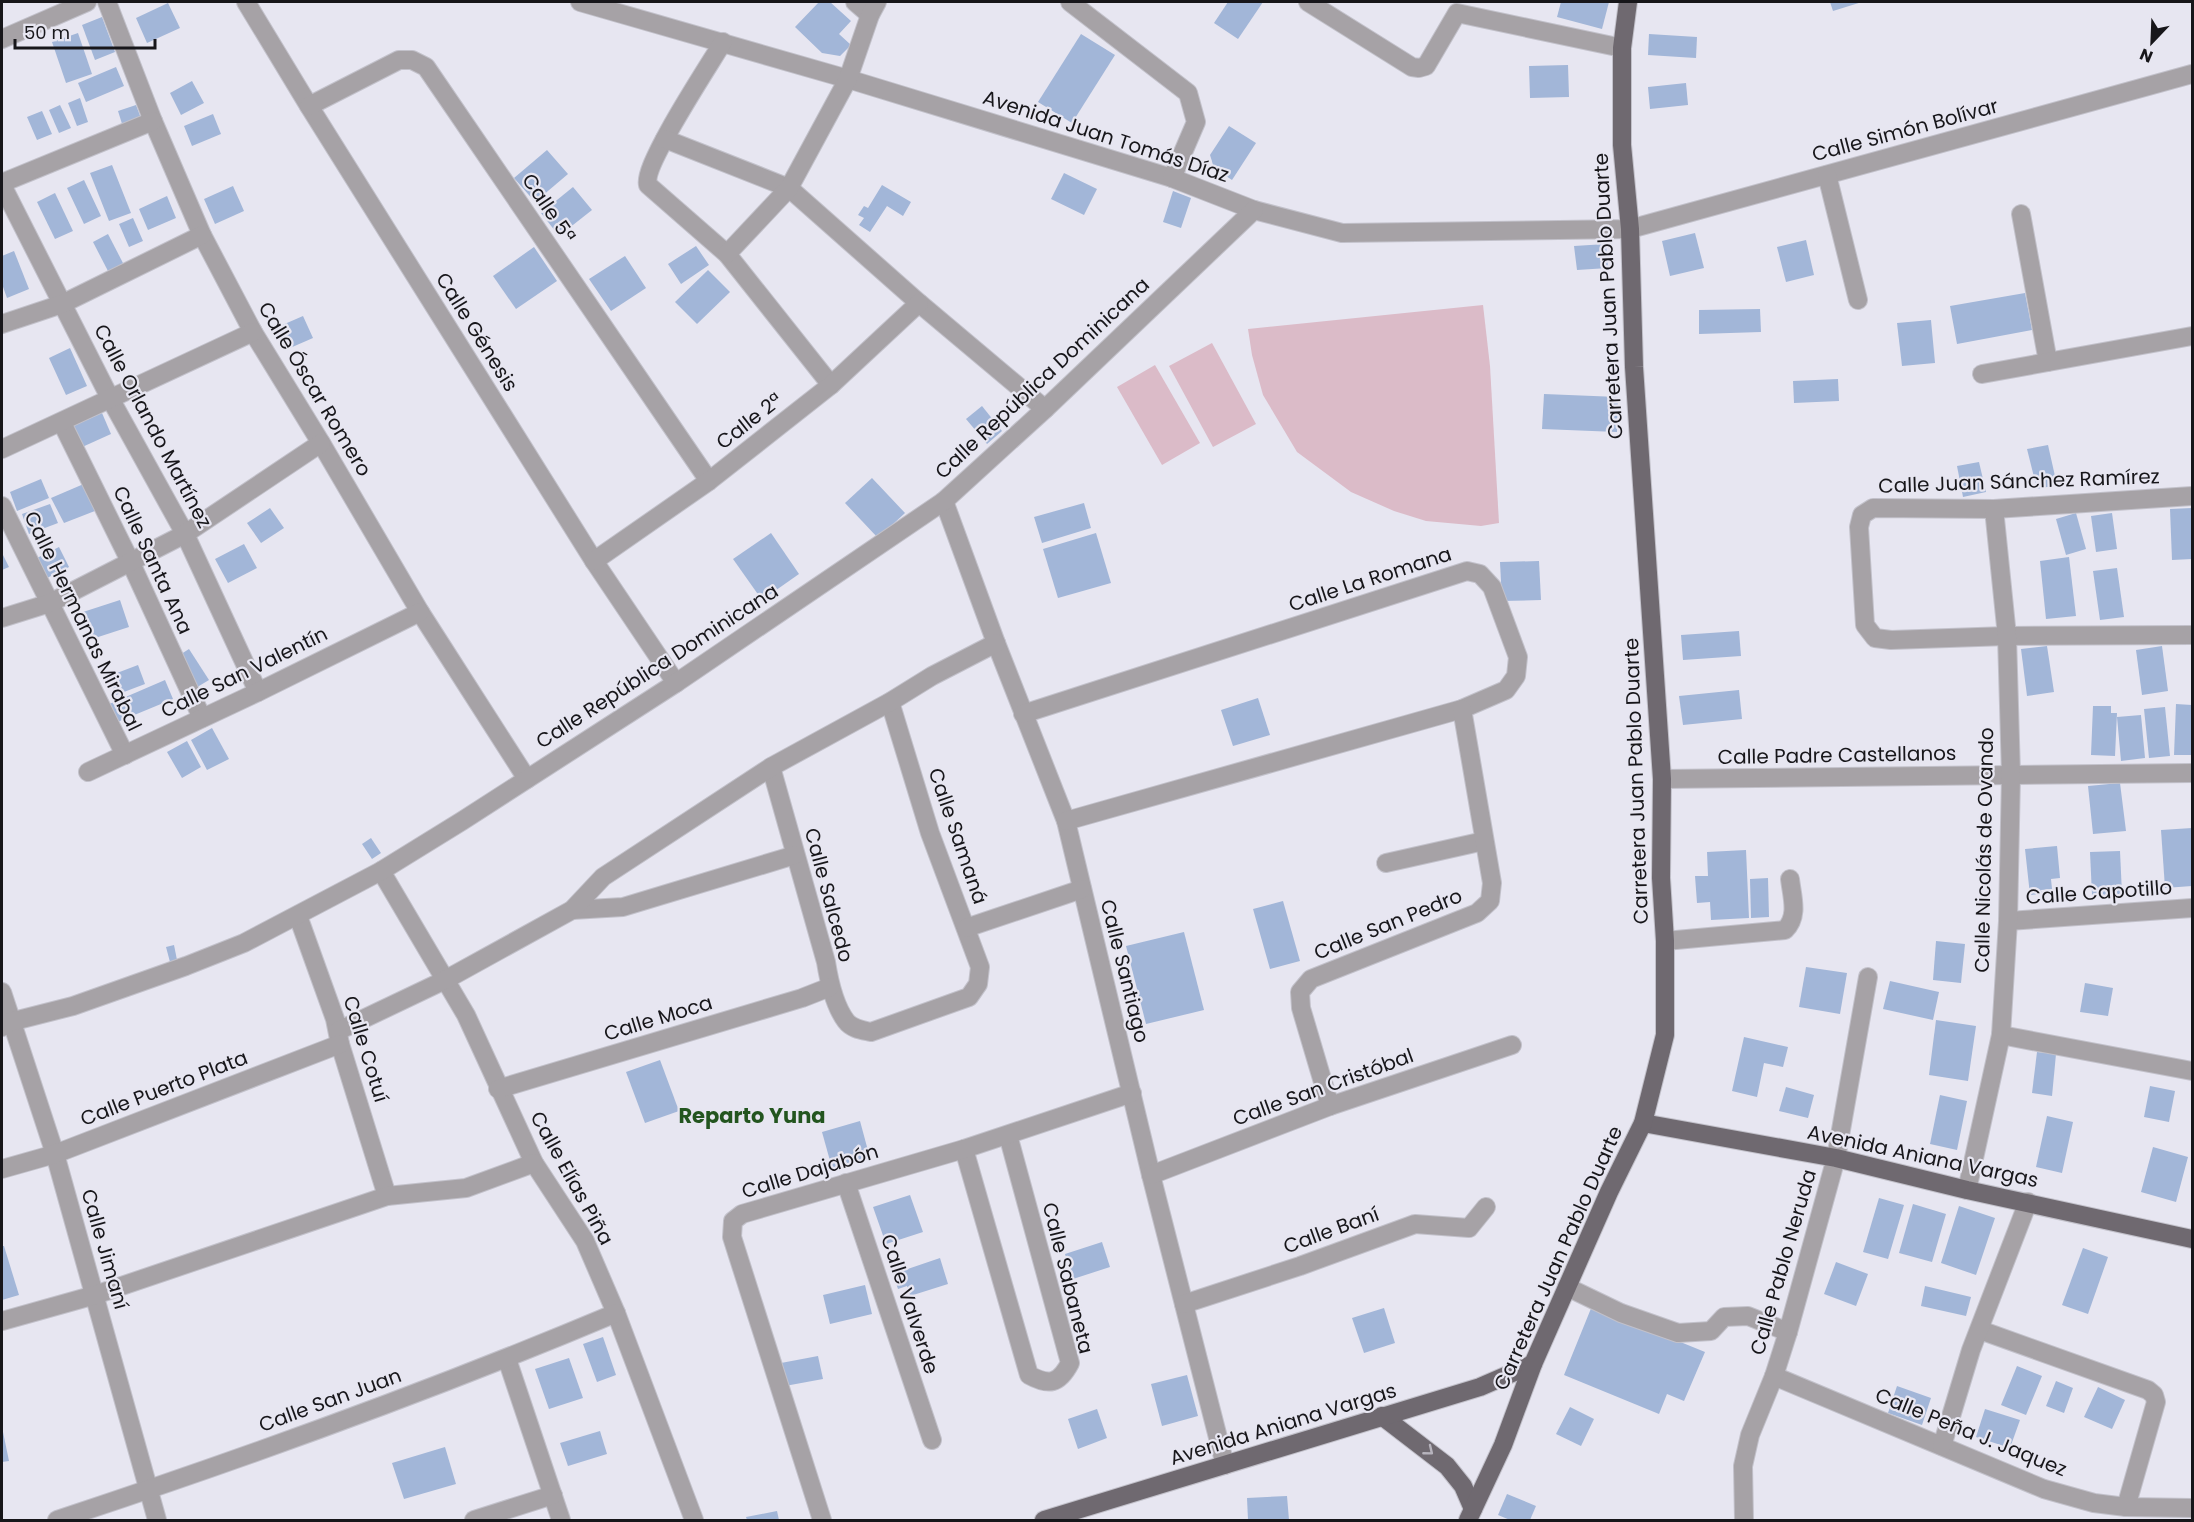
<svg xmlns="http://www.w3.org/2000/svg" width="2194" height="1522" font-family="Poppins,sans-serif">
	<style>
		.green { fill: #dbbbc8 }
		.building { fill: #a2b6d8 }
		.lines { fill: none; stroke-linecap: round; stroke-linejoin: round }
		.minor-casing { stroke: #c2c1ca; stroke-width: 20 }
		.major-casing { stroke: #c2c1ca; stroke-width: 20 }
		.minor { stroke: #a6a2a6; stroke-width: 18 }
		.major { stroke: #6f6970; stroke-width: 18 }
		.oneway { stroke: #b7b4bd }
		.labels { text-anchor: middle; stroke-width: 4.5; stroke-linejoin: round; paint-order: stroke }
		.street-label { font-size: 20px; fill: #17161a; stroke: #e7e6f1 }
		.neighbourhood-label { font-size: 21px; font-weight: bold; fill: #23551f; stroke: #e7e6f1 }
	</style>
	<rect width="100%" height="100%" fill="#e7e6f1"/>
	<g class="green">
		<polygon points="1483,305 1490,366 1499,523 1481,526 1426,521 1394,511 1351,492 1297,452 1263,395 1252,355 1248,329"/>
		<polygon points="1212,343 1256,424 1213,447 1169,366"/>
		<polygon points="1155,365 1200,443 1162,465 1117,387"/>
	</g>
	<g class="building">
		<polygon points="819,2 830,2 851,21 839,34 851,45 840,56 822,53 795,27"/>
		<polygon points="1228,2 1263,2 1238,39 1214,23"/>
		<polygon points="1561,2 1609,2 1602,29 1557,17"/>
		<polygon points="1830,2 1862,2 1833,11"/>
		<polygon points="168,3 180,28 147,43 136,18"/>
		<polygon points="102,17 115,52 95,60 82,25"/>
		<polygon points="78,33 92,74 66,83 52,42"/>
		<polygon points="1081,34 1115,55 1072,123 1038,102"/>
		<polygon points="1649,34 1697,37 1696,58 1648,55"/>
		<polygon points="1568,65 1569,97 1530,98 1529,66"/>
		<polygon points="116,67 124,86 86,102 78,83"/>
		<polygon points="192,81 204,103 181,115 170,93"/>
		<polygon points="1686,83 1688,105 1650,109 1648,87"/>
		<polygon points="80,98 88,122 77,126 68,103"/>
		<polygon points="60,105 71,128 59,133 49,110"/>
		<polygon points="136,105 142,121 123,127 118,111"/>
		<polygon points="42,111 52,134 37,140 27,117"/>
		<polygon points="213,114 221,134 192,146 184,126"/>
		<polygon points="1229,126 1256,143 1232,180 1214,168 1210,155"/>
		<polygon points="547,150 568,174 535,202 514,178"/>
		<polygon points="112,165 131,213 109,221 90,173"/>
		<polygon points="1064,173 1097,189 1084,215 1051,199"/>
		<polygon points="84,180 101,216 84,224 67,188"/>
		<polygon points="882,185 911,202 903,216 887,206 870,232 859,225 864,218 858,215 864,206 868,208"/>
		<polygon points="233,186 244,211 215,224 204,199"/>
		<polygon points="573,187 592,210 559,236 541,213"/>
		<polygon points="1173,191 1191,198 1181,228 1163,222"/>
		<polygon points="55,193 73,231 55,239 37,202"/>
		<polygon points="167,196 176,218 148,230 139,209"/>
		<polygon points="133,218 143,241 129,247 119,224"/>
		<polygon points="1695,233 1704,268 1670,276 1662,241"/>
		<polygon points="108,234 124,265 109,273 93,242"/>
		<polygon points="1806,240 1814,275 1786,282 1777,247"/>
		<polygon points="1606,244 1608,268 1577,270 1574,246"/>
		<polygon points="696,246 709,265 681,284 668,264"/>
		<polygon points="534,247 557,281 516,309 493,276"/>
		<polygon points="14,251 29,289 7,298 2,284 2,256"/>
		<polygon points="625,256 646,288 611,311 589,279"/>
		<polygon points="708,270 730,292 697,324 675,302"/>
		<polygon points="2025,293 2032,330 1957,344 1950,306"/>
		<polygon points="1760,309 1761,332 1699,334 1699,310"/>
		<polygon points="303,316 313,338 290,348 280,326"/>
		<polygon points="1931,320 1935,363 1902,366 1897,323"/>
		<polygon points="70,348 87,386 66,395 49,358"/>
		<polygon points="1838,379 1839,401 1794,403 1793,381"/>
		<polygon points="1544,394 1618,397 1617,432 1542,429"/>
		<polygon points="982,406 1002,431 987,444 966,419"/>
		<polygon points="102,413 111,434 80,448 71,427"/>
		<polygon points="2048,445 2057,485 2037,489 2027,449"/>
		<polygon points="1979,462 1986,492 1963,497 1957,466"/>
		<polygon points="872,478 905,513 878,538 845,503"/>
		<polygon points="41,479 49,498 17,511 10,492"/>
		<polygon points="86,483 100,509 64,523 51,498"/>
		<polygon points="1084,503 1091,528 1042,543 1034,517"/>
		<polygon points="50,504 58,523 29,534 22,514"/>
		<polygon points="270,508 284,528 261,543 247,523"/>
		<polygon points="2192,508 2192,559 2172,560 2170,509"/>
		<polygon points="2076,513 2086,549 2066,555 2056,519"/>
		<polygon points="2112,513 2117,549 2096,552 2091,516"/>
		<polygon points="771,533 799,574 762,600 733,559"/>
		<polygon points="1096,533 1111,583 1058,598 1043,549"/>
		<polygon points="244,544 257,568 228,583 215,559"/>
		<polygon points="59,547 69,567 41,581 31,561"/>
		<polygon points="2,553 9,567 2,570"/>
		<polygon points="2069,557 2076,616 2046,619 2040,561"/>
		<polygon points="1539,561 1541,600 1502,601 1500,562"/>
		<polygon points="2117,568 2124,617 2100,620 2093,571"/>
		<polygon points="120,600 129,627 92,639 83,612"/>
		<polygon points="1739,631 1741,656 1683,660 1681,635"/>
		<polygon points="2047,646 2054,692 2027,696 2021,649"/>
		<polygon points="2162,646 2168,691 2142,695 2136,650"/>
		<polygon points="189,649 209,680 194,689 175,658"/>
		<polygon points="138,665 145,684 116,695 109,676"/>
		<polygon points="165,680 173,699 115,723 107,705"/>
		<polygon points="1739,690 1742,719 1683,725 1679,696"/>
		<polygon points="1258,698 1270,735 1233,746 1221,710"/>
		<polygon points="2176,704 2192,705 2192,755 2174,755"/>
		<polygon points="2093,706 2111,706 2111,713 2117,713 2115,756 2091,755"/>
		<polygon points="2165,707 2170,756 2149,758 2144,709"/>
		<polygon points="2141,715 2145,758 2121,761 2117,717"/>
		<polygon points="212,728 229,759 207,770 191,740"/>
		<polygon points="187,741 201,767 182,778 167,752"/>
		<polygon points="2120,783 2126,831 2093,834 2088,786"/>
		<polygon points="2192,828 2192,886 2165,888 2161,830"/>
		<polygon points="371,838 381,853 372,859 362,844"/>
		<polygon points="2057,846 2060,878 2051,879 2052,889 2041,890 2042,894 2030,895 2025,849"/>
		<polygon points="1746,850 1749,918 1711,920 1710,902 1697,903 1695,876 1708,876 1707,852"/>
		<polygon points="2120,851 2122,894 2092,895 2090,852"/>
		<polygon points="1768,878 1769,917 1751,918 1750,879"/>
		<polygon points="1283,901 1300,961 1270,969 1253,909"/>
		<polygon points="1184,932 1204,1010 1146,1024 1126,946"/>
		<polygon points="1936,941 1965,944 1961,983 1933,980"/>
		<polygon points="174,945 177,960 170,962 166,947"/>
		<polygon points="1806,967 1847,973 1840,1014 1799,1007"/>
		<polygon points="1890,981 1939,992 1933,1020 1883,1009"/>
		<polygon points="2085,983 2113,988 2108,1016 2080,1012"/>
		<polygon points="1936,1020 1976,1026 1968,1081 1929,1075"/>
		<polygon points="1744,1037 1788,1047 1783,1067 1764,1063 1757,1097 1732,1091"/>
		<polygon points="2037,1052 2056,1054 2052,1096 2032,1093"/>
		<polygon points="660,1060 679,1111 645,1123 626,1072"/>
		<polygon points="2150,1086 2175,1091 2169,1122 2144,1117"/>
		<polygon points="1786,1087 1814,1095 1808,1118 1779,1111"/>
		<polygon points="1940,1095 1967,1101 1957,1150 1930,1144"/>
		<polygon points="2047,1116 2073,1122 2062,1173 2036,1167"/>
		<polygon points="860,1121 870,1158 832,1168 822,1132"/>
		<polygon points="2153,1147 2188,1157 2176,1202 2141,1192"/>
		<polygon points="910,1195 923,1232 886,1244 873,1207"/>
		<polygon points="1879,1198 1904,1205 1888,1259 1863,1252"/>
		<polygon points="1913,1204 1946,1214 1932,1262 1899,1253"/>
		<polygon points="1959,1206 1995,1218 1976,1275 1941,1263"/>
		<polygon points="1102,1242 1110,1267 1073,1279 1065,1254"/>
		<polygon points="2,1246 4,1246 19,1295 2,1300"/>
		<polygon points="2083,1248 2108,1257 2088,1314 2062,1305"/>
		<polygon points="940,1258 948,1284 910,1296 907,1286 898,1289 893,1274"/>
		<polygon points="1836,1262 1868,1274 1856,1306 1824,1294"/>
		<polygon points="865,1285 872,1314 830,1324 823,1295"/>
		<polygon points="1925,1286 1971,1297 1966,1316 1921,1306"/>
		<polygon points="1592,1306 1705,1352 1684,1401 1667,1394 1659,1414 1564,1375"/>
		<polygon points="1384,1308 1395,1343 1364,1353 1352,1318"/>
		<polygon points="603,1337 616,1375 597,1382 583,1344"/>
		<polygon points="818,1356 823,1379 785,1386 781,1363"/>
		<polygon points="569,1358 583,1398 549,1409 535,1369"/>
		<polygon points="2017,1366 2042,1376 2026,1415 2001,1405"/>
		<polygon points="1187,1375 1198,1416 1162,1426 1151,1384"/>
		<polygon points="2056,1381 2073,1388 2064,1413 2046,1406"/>
		<polygon points="1897,1386 1931,1398 1922,1425 1888,1413"/>
		<polygon points="2098,1387 2125,1400 2112,1429 2084,1417"/>
		<polygon points="1570,1407 1594,1419 1581,1446 1556,1434"/>
		<polygon points="1097,1409 1107,1438 1078,1449 1068,1419"/>
		<polygon points="1985,1409 2020,1420 2010,1448 1976,1437"/>
		<polygon points="2,1427 9,1461 2,1462"/>
		<polygon points="600,1431 607,1454 568,1466 560,1443"/>
		<polygon points="445,1447 456,1484 404,1499 392,1463"/>
		<polygon points="1507,1494 1536,1506 1530,1520 1510,1520 1498,1515"/>
		<polygon points="1287,1496 1289,1520 1248,1520 1247,1498"/>
		<polygon points="777,1511 779,1520 747,1520 746,1517"/>
	</g>
	<g class="lines">
		<defs>
			<g id="minor">
				<polyline points="107,2 153,121 202,235 253,332 321,443 420,612 527,779"/>
				<polyline points="246,2 309,106 594,561 676,683"/>
				<polyline points="580,2 848,79 1172,178 1254,210 1342,233 1630,229 2192,74"/>
				<polyline points="855,2 870,15"/>
				<polyline points="1070,2 1188,93 1196,122 1172,178"/>
				<polyline points="1308,2 1412,67 1419,68 1426,66 1457,13 1622,48"/>
				<polyline points="2,39 87,2"/>
				<path d="M723,42C710,64 642,166 648,185L727,254L831,385"/>
				<polyline points="309,106 399,60 412,60 426,67 709,481"/>
				<polyline points="665,139 789,188 919,303 1045,409"/>
				<polyline points="1827,175 1858,300"/>
				<polyline points="2,183 153,121"/>
				<polyline points="2,185 111,400 185,534 258,692"/>
				<polyline points="2021,214 2048,362"/>
				<polyline points="727,254 789,188 848,79 870,15 877,2"/>
				<polyline points="2,324 62,304 202,235"/>
				<polyline points="1982,374 2192,336"/>
				<polyline points="62,423 130,561 202,718"/>
				<polyline points="2,449 253,332"/>
				<polyline points="2192,496 1994,509 1873,508 1862,515 1859,527 1865,625 1875,638 1891,640 2007,636 2192,635"/>
				<polyline points="944,501 996,643 1066,821 1151,1175 1225,1465"/>
				<polyline points="2,506 125,755"/>
				<polyline points="594,561 709,481 831,385 919,303"/>
				<polyline points="2,618 50,603 185,534 321,443"/>
				<polyline points="1023,714 1467,571 1480,574 1492,587 1518,657 1516,676 1506,690 1462,709 1066,821"/>
				<path d="M771,767L826,962C829,981 834,1005 846,1021C852,1029 862,1030 871,1032L969,997L978,984L980,967L930,833L890,702"/>
				<polyline points="88,772 258,692 420,612"/>
				<polyline points="1662,779 2192,773"/>
				<polyline points="1386,863 1484,841"/>
				<polyline points="381,871 466,1015 534,1163 585,1241 616,1313 694,1520"/>
				<polyline points="572,910 623,907 795,855"/>
				<polyline points="298,916 335,1019 340,1044 387,1196"/>
				<polyline points="2008,921 2192,908"/>
				<polyline points="966,928 1082,889"/>
				<path d="M1665,941L1785,930C1799,916 1792,897 1790,879"/>
				<polyline points="2,992 55,1154 157,1520"/>
				<polyline points="2,1027 10,1022 73,1006 186,966 244,943 381,871 462,821 676,683 944,501 1045,409 1254,210"/>
				<polyline points="338,1031 445,980 572,910 603,877 771,767 890,702 932,676 996,643"/>
				<polyline points="2001,1035 2192,1071"/>
				<polyline points="498,1089 802,998 830,987"/>
				<polyline points="1330,1106 1301,1008 1300,992 1311,979 1477,913 1490,901 1492,883 1462,709"/>
				<path d="M964,1149L1029,1375C1049,1386 1059,1384 1070,1363L1008,1135"/>
				<polyline points="2,1169 55,1154 340,1044"/>
				<polyline points="1151,1175 1330,1106 1512,1045"/>
				<polyline points="846,1183 932,1440"/>
				<polyline points="1967,1190 2001,1035 2008,921 2011,775 2007,636 1994,509"/>
				<polyline points="1567,1287 1621,1313 1678,1333 1711,1331 1724,1317 1748,1316 1788,1332"/>
				<polyline points="1184,1304 1300,1266 1415,1224 1469,1228 1486,1207"/>
				<polyline points="2,1321 95,1295 387,1196 466,1188 534,1163"/>
				<polyline points="1980,1330 2148,1390 2154,1395 2156,1402 2126,1507"/>
				<polyline points="507,1359 561,1520"/>
				<polyline points="1774,1376 2044,1489 2094,1503 2126,1507 2192,1508"/>
				<polyline points="1942,1446 1971,1350 2028,1202"/>
				<path d="M57,1520C245,1458 433,1390 616,1313"/>
				<polyline points="474,1520 553,1495"/>
				<polyline points="822,1520 732,1237 733,1221 742,1214 964,1149 1132,1093"/>
				<polyline points="1744,1520 1743,1466 1750,1435 1774,1376 1788,1332 1836,1158 1868,977"/>
			</g>
			<g id="major">
				<polyline points="1643,1123 1836,1158 1967,1190 2192,1239"/>
				<polyline points="1382,1416 1447,1466 1463,1486 1473,1509"/>
				<polyline points="1044,1520 1480,1387 1533,1364"/>
				<polyline points="1468,1520 1503,1445 1533,1364 1609,1192 1643,1123 1665,1035 1665,941 1661,878 1662,779 1634,367 1630,229 1622,145 1622,48 1628,2"/>
			</g>
		</defs>
		<use href="#minor" class="minor-casing"/>
		<use href="#major" class="major-casing"/>
		<use href="#minor" class="minor"/>
		<use href="#major" class="major"/>
	</g>
	<defs><path id="oneway-chevron" d="M-2-3.5L2.5 0L-2 3.5" fill="none" stroke-width="1.6" stroke-linecap="round" stroke-linejoin="round" transform="scale(1.5)"/></defs>
	<use class="oneway" href="#oneway-chevron" transform="translate(1429 1451) rotate(39)"/>
	<g class="labels">
		<g class="street-label">
			<text transform="translate(1905 130) rotate(-15)" y="7">Calle Simón Bolívar</text>
			<text transform="translate(1106 136) rotate(18)" y="7">Avenida Juan Tomás Díaz</text>
			<text transform="translate(549 208) rotate(56)" y="7">Calle 5ª</text>
			<text transform="translate(1608 296) rotate(-93)" y="7">Carretera Juan Pablo Duarte</text>
			<text transform="translate(477 332) rotate(58)" y="7">Calle Génesis</text>
			<text transform="translate(1042 378) rotate(-43)" y="7">Calle República Dominicana</text>
			<text transform="translate(315 389) rotate(59)" y="7">Calle Óscar Romero</text>
			<text transform="translate(749 421) rotate(-38)" y="7">Calle 2ª</text>
			<text transform="translate(153 426) rotate(62)" y="7">Calle Orlando Martínez</text>
			<text transform="translate(2019 481) rotate(-2)" y="7">Calle Juan Sánchez Ramírez</text>
			<text transform="translate(153 560) rotate(65)" y="7">Calle Santa Ana</text>
			<text transform="translate(1370 579) rotate(-18)" y="7">Calle La Romana</text>
			<text transform="translate(83 621) rotate(64)" y="7">Calle Hermanas Mirabal</text>
			<text transform="translate(657 666) rotate(-33)" y="7">Calle República Dominicana</text>
			<text transform="translate(244 672) rotate(-26)" y="7">Calle San Valentín</text>
			<text transform="translate(1837 755) rotate(-1)" y="7">Calle Padre Castellanos</text>
			<text transform="translate(1636 781) rotate(-92)" y="7">Carretera Juan Pablo Duarte</text>
			<text transform="translate(958 836) rotate(71)" y="7">Calle Samaná</text>
			<text transform="translate(1984 850) rotate(-89)" y="7">Calle Nicolás de Ovando</text>
			<text transform="translate(2099 892) rotate(-4)" y="7">Calle Capotillo</text>
			<text transform="translate(829 895) rotate(75)" y="7">Calle Salcedo</text>
			<text transform="translate(1388 924) rotate(-22)" y="7">Calle San Pedro</text>
			<text transform="translate(1125 971) rotate(76)" y="7">Calle Santiago</text>
			<text transform="translate(658 1018) rotate(-17)" y="7">Calle Moca</text>
			<text transform="translate(366 1049) rotate(73)" y="7">Calle Cotuí</text>
			<text transform="translate(1323 1087) rotate(-20)" y="7">Calle San Cristóbal</text>
			<text transform="translate(164 1088) rotate(-21)" y="7">Calle Puerto Plata</text>
			<text transform="translate(1923 1156) rotate(12)" y="7">Avenida Aniana Vargas</text>
			<text transform="translate(810 1171) rotate(-17)" y="7">Calle Dajabón</text>
			<text transform="translate(572 1178) rotate(61)" y="7">Calle Elías Piña</text>
			<text transform="translate(1331 1230) rotate(-20)" y="7">Calle Baní</text>
			<text transform="translate(105 1249) rotate(74)" y="7">Calle Jimaní</text>
			<text transform="translate(1558 1258) rotate(-66)" y="7">Carretera Juan Pablo Duarte</text>
			<text transform="translate(1783 1262) rotate(-74)" y="7">Calle Pablo Neruda</text>
			<text transform="translate(1068 1278) rotate(76)" y="7">Calle Sabaneta</text>
			<text transform="translate(910 1304) rotate(72)" y="7">Calle Valverde</text>
			<text transform="translate(330 1400) rotate(-20)" y="7">Calle San Juan</text>
			<text transform="translate(1283 1424) rotate(-17)" y="7">Avenida Aniana Vargas</text>
			<text transform="translate(1971 1432) rotate(22)" y="7">Calle Peña J. Jaquez</text>
		</g>
		<g class="neighbourhood-label">
			<text x="752" y="1123">Reparto Yuna</text>
		</g>
	</g>
	<rect width="2194" height="1522" fill="none" stroke="#17161a" stroke-width="6"/>
	<g transform="translate(2152 42) rotate(203)" stroke="#e7e6f1" stroke-width="4.5" paint-order="stroke">
	<path d="M0-4.5L10 22L0 15L-10 22Z" fill="#17161a"/>
	<text y="-9" font-size="16" font-weight="bold" text-anchor="middle" fill="#17161a">N</text>
	</g>
	<path d="M15 39v9h140v-9" fill="none" stroke="#17161a" stroke-width="3"/>
	<text x="24" y="39" font-size="18" fill="#17161a" stroke="#e7e6f1" stroke-width="4.5" paint-order="stroke">50 m</text>
</svg>
